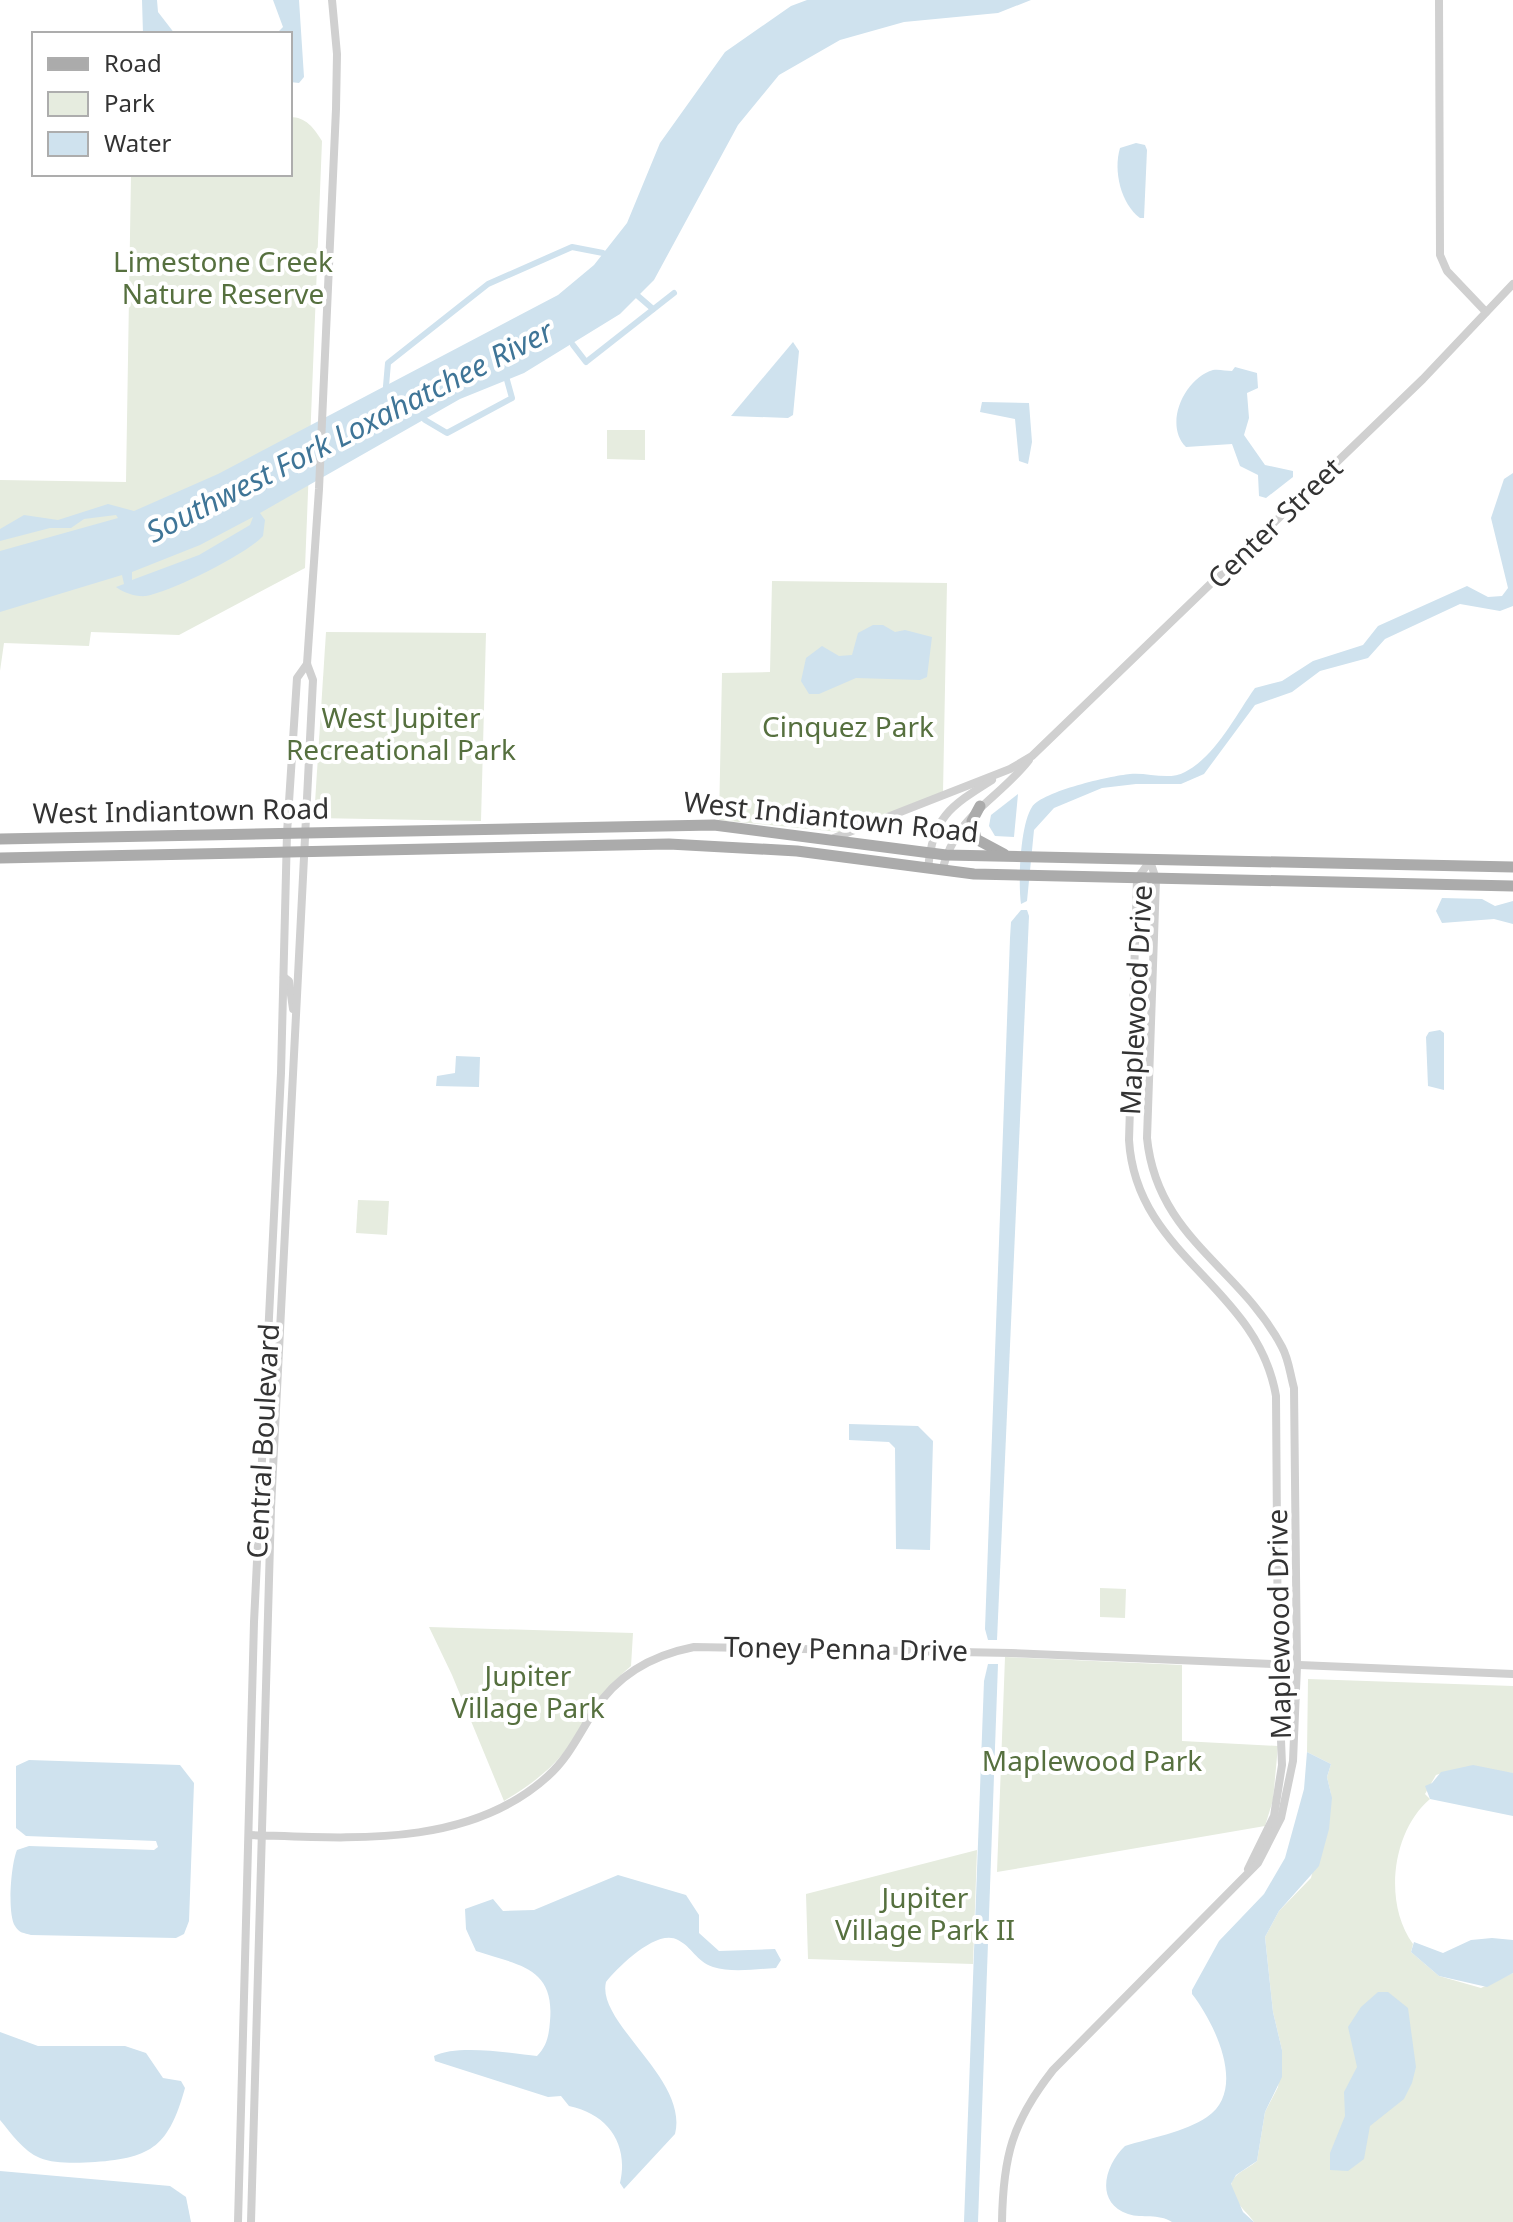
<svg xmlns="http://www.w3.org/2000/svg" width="1513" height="2222" font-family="'Noto Sans',sans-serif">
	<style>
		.green { fill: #e6ecdf }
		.water { fill: #cfe2ee; fill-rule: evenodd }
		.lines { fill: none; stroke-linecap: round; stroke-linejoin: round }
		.canal { stroke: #cfe2ee; stroke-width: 6 }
		.tertiary { stroke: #d0d0d0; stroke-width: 8 }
		.primary { stroke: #ababab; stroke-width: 11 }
		.labels { text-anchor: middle; stroke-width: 8; stroke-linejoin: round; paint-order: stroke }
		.park-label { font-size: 28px; fill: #56703f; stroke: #fff }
		.street-label { font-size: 28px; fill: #333; stroke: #fff }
		.water-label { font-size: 30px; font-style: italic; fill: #3f7597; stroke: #fff }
	</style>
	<rect width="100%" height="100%" fill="#fff"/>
	<g class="green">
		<path d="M290,117C306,117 314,128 322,141L305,568L179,635L91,632L89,646L4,643L0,671V480L126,482L131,174H290Z"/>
		<polygon points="607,430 645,430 645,460 607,459"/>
		<polygon points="772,581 947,583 943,793 839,832 719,820 722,673 770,672"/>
		<polygon points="326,632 486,633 481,821 314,818"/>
		<polygon points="358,1200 389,1201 387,1235 356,1233"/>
		<polygon points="1100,1588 1126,1589 1125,1618 1100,1617"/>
		<path d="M429,1627L633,1633L631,1666C601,1691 591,1713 570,1744C553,1769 529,1786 504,1801L452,1675Z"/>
		<polygon points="1005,1657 1182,1665 1182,1741 1278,1746 1273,1800 1265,1826 997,1872"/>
		<path d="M1308,1679L1513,1686V1773C1478,1771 1473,1763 1436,1775L1425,1794L1430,1799C1392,1831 1383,1903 1413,1944L1411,1952L1439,1976L1481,1988L1513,1973V2222H1254C1247,2211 1221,2193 1235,2177C1241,2170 1251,2167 1257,2161L1265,2112L1278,2087L1282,2050L1273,2012L1265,1937L1279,1911L1311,1878L1331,1794L1327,1777L1331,1764L1307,1752Z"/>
		<polygon points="977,1850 973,1964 808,1959 806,1894"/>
	</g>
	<g class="water">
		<polygon points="142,0 157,0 158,12 175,34 143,34"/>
		<polygon points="273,0 299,0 304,77 299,83 290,82 290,34 276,34 283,27"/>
		<path d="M807,0H1031L998,13L904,22L840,40L779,75L738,125L654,280L620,314L524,373L460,399L260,513L265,520L263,536C247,554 171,592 146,596C136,597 124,593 116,587L124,584L122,575L0,612V551L118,518L116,515L84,519L71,528H50L0,541V529L24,515L58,520L108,504L134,511L218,474L558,295L594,265L627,223L660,143L725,52L791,6ZM253,517L250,525L199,555L132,580V572L200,545Z"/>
		<path d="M1136,143L1145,145L1147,150L1144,218H1140C1121,204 1113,171 1120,148Z"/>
		<polygon points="793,342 799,351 793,415 788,418 731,416"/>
		<path d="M1235,367L1257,373L1258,388L1247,393L1249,418L1244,435L1265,465L1293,471V477L1266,498L1259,496L1258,475L1240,466L1232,444L1186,447C1163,424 1185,378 1213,370C1219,369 1226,371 1232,371Z"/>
		<polygon points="982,402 1029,403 1032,442 1028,464 1019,461 1015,419 980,412"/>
		<path d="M1513,473V606L1500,611L1460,604L1385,639L1368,658L1320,671L1292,692L1255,705L1204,774L1181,784H1136L1102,788L1054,808L1034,830L1027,901L1021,904C1018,883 1020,825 1032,807C1043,791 1110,776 1130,774C1147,772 1169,781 1185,772C1216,756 1235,716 1255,688L1282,681L1313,661L1363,645L1378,626L1467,586L1488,597L1502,596L1508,588L1491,518L1504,479Z"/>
		<polygon points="873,625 883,625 895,632 905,630 932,637 927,677 920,680 856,678 819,694 809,694 801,681 806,658 822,646 839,656 852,655 858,633"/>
		<polygon points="1018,794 1014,837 995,836 989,826 991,815"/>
		<polygon points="1442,898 1482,899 1495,906 1513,901 1513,924 1494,919 1442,923 1436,911"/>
		<polygon points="1021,910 1027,910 1029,916 997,1640 988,1640 985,1629 1010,938 1011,922"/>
		<polygon points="1440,1030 1444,1033 1444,1090 1428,1086 1426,1037 1429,1032"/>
		<polygon points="456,1056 480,1057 479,1087 436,1086 437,1076 455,1073"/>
		<polygon points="849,1424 918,1426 933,1441 930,1550 896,1549 895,1448 889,1442 849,1440"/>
		<polygon points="988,1664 998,1664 978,2222 964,2222 984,1681"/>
		<path d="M1307,1752L1331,1764L1327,1777L1332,1798L1329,1829L1319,1866L1279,1911L1265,1937L1273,2012L1282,2050V2077L1265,2112L1257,2161L1236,2175L1231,2184L1243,2212L1254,2222H1172C1158,2213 1143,2219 1128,2214C1094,2202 1105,2165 1125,2146C1150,2138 1185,2132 1207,2117C1248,2090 1214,2022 1192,1994V1990L1219,1941L1264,1894L1285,1858L1304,1789Z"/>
		<path d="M29,1760L180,1765L194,1783L189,1921L184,1934L176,1938L31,1935C24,1933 19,1933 15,1926C7,1913 11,1864 17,1850L29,1846L154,1850L158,1847L156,1841L26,1836L16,1828V1766Z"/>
		<polygon points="1473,1765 1513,1773 1513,1816 1430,1799 1425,1786 1432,1783 1441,1772"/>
		<path d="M618,1875L686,1895L699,1915V1933L719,1951L775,1949L781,1960L776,1968C756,1969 732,1973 713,1967C696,1961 692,1947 678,1940C657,1928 618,1967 606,1982C596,2023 689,2079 675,2134L624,2189L620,2183C629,2144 608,2114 569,2106L561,2096L548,2097L435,2061L434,2056C457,2044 511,2053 537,2056C547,2046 549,2035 550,2021C555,1966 517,1965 476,1951L466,1929L465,1909L493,1899L503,1911L534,1910Z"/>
		<polygon points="1492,1938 1513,1940 1513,1973 1487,1987 1439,1976 1411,1952 1414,1942 1443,1953 1471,1940"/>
		<polygon points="1378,1992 1388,1992 1408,2008 1416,2067 1412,2083 1404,2099 1370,2126 1364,2159 1348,2171 1330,2170 1330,2153 1345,2116 1344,2092 1357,2067 1348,2027 1361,2007"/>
		<path d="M0,2032L38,2046H125L146,2053L163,2078L181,2081L185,2088C169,2145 153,2158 95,2162C79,2163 54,2164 40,2158C23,2151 11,2133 0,2120Z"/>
		<polygon points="0,2171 170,2186 186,2197 191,2222 0,2222"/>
	</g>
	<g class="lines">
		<g class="canal">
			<polyline points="638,296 653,309"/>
			<polyline points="573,345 586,362 674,293"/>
			<polyline points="386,386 388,363 488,284 572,247 603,253"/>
			<polyline points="425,420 447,433 512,398 507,380"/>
		</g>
		<g class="tertiary">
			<polyline points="1439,0 1440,255 1447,271 1486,312"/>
			<polyline points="834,838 1010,769 1032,756 1423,379 1513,284"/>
			<path d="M1150,861L1137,879L1129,1140C1136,1257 1257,1285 1276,1396L1278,1665L1282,1765L1274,1816L1248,1869"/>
			<path d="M928,869C933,817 949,807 992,780"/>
			<path d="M942,871C956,814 996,802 1029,760"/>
			<polyline points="284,977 289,981 293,1009"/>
			<path d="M249,1835C349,1838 468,1849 548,1776C569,1757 579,1734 594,1711C617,1675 653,1655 694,1647L1011,1653L1513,1674"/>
			<polyline points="238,2222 254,1622 281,1073 287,833 297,678 307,664"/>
			<polyline points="251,2222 271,1508 313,680 307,664 319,489 336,109 337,54 332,0"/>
			<path d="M1002,2222C1003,2157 1012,2122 1053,2070L1258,1863L1281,1818L1293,1761L1297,1666L1294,1388C1290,1374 1289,1360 1282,1347C1240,1267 1157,1238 1147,1138L1156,879L1150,861"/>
		</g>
		<g class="primary">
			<polyline points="980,806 972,821 976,839 1004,854"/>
			<polyline points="0,839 714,825 946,855 1513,867"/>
			<polyline points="0,858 669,844 797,851 974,874 1513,886"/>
		</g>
	</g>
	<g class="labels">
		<g class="park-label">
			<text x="223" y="272">Limestone Creek<tspan x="223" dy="32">Nature Reserve</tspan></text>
			<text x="401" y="728">West Jupiter<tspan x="401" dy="32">Recreational Park</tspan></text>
			<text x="848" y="737">Cinquez Park</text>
			<text x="528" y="1686">Jupiter<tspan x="528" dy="32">Village Park</tspan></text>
			<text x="1092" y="1771">Maplewood Park</text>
			<text x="925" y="1908">Jupiter<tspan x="925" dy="32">Village Park II</tspan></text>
		</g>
		<g class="street-label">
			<text transform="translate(1275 523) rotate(-44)" y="10">Center Street</text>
			<text transform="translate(181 811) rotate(-1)" y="10">West Indiantown Road</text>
			<text transform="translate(831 817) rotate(6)" y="10">West Indiantown Road</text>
			<text transform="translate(1136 1000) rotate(-87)" y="10">Maplewood Drive</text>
			<text transform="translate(263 1441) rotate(-87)" y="10">Central Boulevard</text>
			<text transform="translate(1279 1624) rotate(-91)" y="10">Maplewood Drive</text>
			<text transform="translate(846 1649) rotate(1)" y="10">Toney Penna Drive</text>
		</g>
		<g class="water-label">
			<text transform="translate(350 432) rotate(-27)" y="10">Southwest Fork Loxahatchee River</text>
		</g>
	</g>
	<rect x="32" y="32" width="260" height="144" fill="#ffffff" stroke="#adadad" stroke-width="2"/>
	<rect x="48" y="58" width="40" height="12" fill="#ababab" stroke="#adadad" stroke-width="2"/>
	<text x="104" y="72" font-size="24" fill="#333333">Road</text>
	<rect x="48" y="92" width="40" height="24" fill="#e6ecdf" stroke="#adadad" stroke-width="2"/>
	<text x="104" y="112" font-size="24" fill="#333333">Park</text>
	<rect x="48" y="132" width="40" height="24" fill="#cfe2ee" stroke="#adadad" stroke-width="2"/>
	<text x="104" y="152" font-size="24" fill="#333333">Water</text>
</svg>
